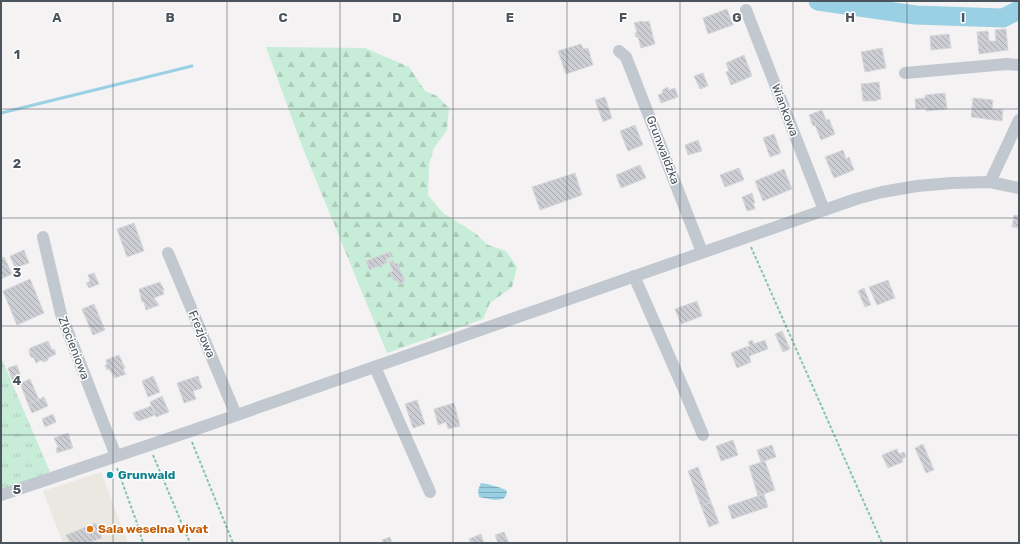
<svg xmlns="http://www.w3.org/2000/svg" width="1020" height="544" font-family="Rubik,sans-serif">
	<style>
		.commercial { fill: #eae8e0 }
		.grass { fill: url(#grass-tufts) }
		.forest { fill: url(#forest-firs) }
		.water { fill: url(#water-rules) }
		.lines { fill: none; stroke-linecap: round; stroke-linejoin: round }
		.stream { stroke: #99d0e3; stroke-width: 3 }
		.river { stroke: #99d0e3; stroke-width: 19 }
		.building { fill: url(#building-back-hatch); stroke: #d7d8dc }
		.path { stroke: #82c6a8; stroke-width: 2; stroke-dasharray: 3 2; stroke-linecap: butt }
		.minor { stroke: #c2c8cf; stroke-width: 12 }
		.grid { fill: none; stroke: #4c545d; stroke-width: 1; stroke-opacity: 0.55 }
		.culture-dot { fill: #0f9aa8; stroke: #fff; stroke-width: 1.5 }
		.food-dot { fill: #e8710a; stroke: #fff; stroke-width: 1.5 }
		.labels { text-anchor: middle; stroke-width: 3; stroke-linejoin: round; paint-order: stroke }
		.street-label { font-size: 12px; fill: #4c545d; stroke: #fff }
		.culture-label { font-size: 12px; font-weight: bold; fill: #0d838f; stroke: #fff; text-anchor: start }
		.food-label { font-size: 12px; font-weight: bold; fill: #c56008; stroke: #fff; text-anchor: start }
		.grid-label { font-size: 13px; text-anchor: middle; font-weight: bold; fill: #4c545d; stroke: #fff; stroke-width: 3; stroke-linejoin: round; paint-order: stroke }
	</style>
	<defs>
		<pattern id="grass-tufts" width="24" height="20" patternUnits="userSpaceOnUse"><rect width="24" height="20" fill="#c7ecd7"/><path d="M3 7l-1-3M5 7V3M7 7l1-3M15 17l-1-3M17 17v-4M19 17l1-3" fill="none" stroke="#adccbb"/></pattern>
		<pattern id="forest-firs" width="22" height="20" patternUnits="userSpaceOnUse"><rect width="22" height="20" fill="#c7ecd7"/><path d="M5 1l3.5 6h-7zM16 11l3.5 6h-7z" fill="#adccbb"/></pattern>
		<pattern id="water-rules" width="6" height="5" patternUnits="userSpaceOnUse"><rect width="6" height="5" fill="#99d0e3"/><path d="M0 2.5h6" fill="none" stroke="#7fabbb"/></pattern>
		<pattern id="building-back-hatch" width="6" height="6" patternUnits="userSpaceOnUse"><rect width="6" height="6" fill="#cdced4"/><path d="M-1 5l2 2M0 0l6 6M5-1l2 2" fill="none" stroke="#a9aaaf"/></pattern>
	</defs>
	<rect width="100%" height="100%" fill="#f4f2f2"/>
	<polygon class="commercial" points="101,472 128,543 63,543 43,491"/>
	<polygon class="grass" points="1,357 50,472 1,490"/>
	<polygon class="forest" points="266,47 365,48 409,67 425,91 437,96 449,108 447,130 434,148 429,164 428,195 443,213 475,233 488,245 506,251 517,267 512,287 490,303 483,319 387,353 302,146"/>
	<path class="water" d="M481,483C487,484 502,487 507,491L506,496L503,499L495,500L479,497L478,490Z"/>
	<g class="lines">
		<polyline class="stream" points="1,113 192,66"/>
		<polyline class="river" points="818,1 915,15 1003,18 1019,10"/>
	</g>
	<g class="building">
		<polygon points="727,9 733,25 708,34 703,18"/>
		<polygon points="642,21 645,22 649,21 655,44 641,48 638,37 636,37 635,33 637,32 634,23"/>
		<polygon points="1006,29 1008,50 979,54 977,32 988,31 989,41 996,41 995,30"/>
		<polygon points="949,34 951,48 931,50 930,36"/>
		<polygon points="581,44 583,49 588,48 593,65 566,74 558,51"/>
		<polygon points="882,48 886,68 865,72 861,52"/>
		<polygon points="744,55 752,76 731,85 726,72 729,71 726,63"/>
		<polygon points="703,73 708,86 700,89 694,76"/>
		<polygon points="879,82 881,99 877,100 877,101 863,101 861,84"/>
		<polygon points="668,87 669,90 675,88 678,97 661,103 658,95 663,93 662,90"/>
		<polygon points="945,93 947,109 926,111 926,108 916,109 915,99 925,98 925,95"/>
		<polygon points="605,97 612,118 603,122 595,100"/>
		<polygon points="973,98 993,100 992,109 1003,110 1002,121 971,117"/>
		<polygon points="822,110 826,120 829,119 835,134 821,140 815,125 813,126 809,115"/>
		<polygon points="635,125 643,145 628,151 620,131"/>
		<polygon points="774,134 781,153 770,157 763,138"/>
		<polygon points="698,140 702,151 688,155 685,145"/>
		<polygon points="843,150 846,159 849,157 854,170 834,178 825,157"/>
		<polygon points="640,165 646,178 621,188 616,175"/>
		<polygon points="739,168 744,180 725,187 720,175"/>
		<polygon points="784,169 792,189 763,201 755,181"/>
		<polygon points="575,173 582,195 540,210 532,187"/>
		<polygon points="752,193 755,203 753,203 755,209 747,211 742,197"/>
		<polygon points="1014,215 1019,216 1019,228 1012,227"/>
		<polygon points="134,223 144,251 127,257 117,229"/>
		<polygon points="24,250 29,263 15,268 10,256"/>
		<polygon points="389,252 391,257 386,259 387,263 369,270 366,261"/>
		<polygon points="4,257 12,274 1,279 1,258"/>
		<polygon points="393,260 395,264 397,263 405,281 399,284 397,280 394,281 390,272 393,271 389,262"/>
		<polygon points="94,273 99,284 89,288 86,283 90,281 88,275"/>
		<polygon points="30,279 44,313 17,325 3,291"/>
		<polygon points="888,280 895,298 877,305 869,287"/>
		<polygon points="160,282 164,290 163,291 164,294 154,298 159,305 146,310 144,302 142,302 139,289"/>
		<polygon points="864,288 871,305 865,307 858,291"/>
		<polygon points="697,301 702,316 681,324 675,309"/>
		<polygon points="94,304 105,330 93,335 82,309"/>
		<polygon points="782,331 790,349 783,352 775,334"/>
		<polygon points="752,340 754,344 765,340 768,349 749,356 746,347 750,346 748,342"/>
		<polygon points="48,341 52,350 54,349 56,354 48,358 48,360 44,362 41,360 36,363 34,358 31,357 29,352 30,348"/>
		<polygon points="746,347 751,362 737,368 731,353"/>
		<polygon points="119,355 125,368 123,369 126,374 115,378 109,369 107,370 105,365 107,365 106,360"/>
		<polygon points="17,365 21,377 12,380 8,368"/>
		<polygon points="153,376 160,392 148,397 142,381"/>
		<polygon points="198,376 202,388 193,391 196,399 184,403 177,383"/>
		<polygon points="30,379 39,400 28,404 20,383"/>
		<polygon points="162,396 169,412 156,417 150,402"/>
		<polygon points="44,397 48,406 32,413 28,404"/>
		<polygon points="417,400 425,424 413,428 405,404"/>
		<polygon points="454,403 460,426 448,429 446,422 438,425 434,409"/>
		<polygon points="151,406 155,415 139,421 136,419 133,413"/>
		<polygon points="53,414 56,422 45,427 42,419"/>
		<polygon points="68,433 73,448 57,453 56,448 58,447 54,438"/>
		<polygon points="733,440 738,455 721,461 716,446"/>
		<polygon points="923,444 934,470 926,473 915,448"/>
		<polygon points="772,445 776,457 761,462 757,450"/>
		<polygon points="897,449 899,454 904,452 906,457 902,459 903,462 888,468 882,455"/>
		<polygon points="765,461 775,490 758,496 749,466"/>
		<polygon points="698,467 711,502 701,506 688,471"/>
		<polygon points="764,494 768,507 732,519 728,506"/>
		<polygon points="711,502 719,523 709,527 701,506"/>
		<polygon points="96,523 102,538 88,543 70,543 66,535"/>
		<polygon points="504,532 509,543 498,543 495,535"/>
		<polygon points="481,534 484,543 471,543 469,539"/>
		<polygon points="390,537 392,543 383,543 382,540"/>
	</g>
	<g class="lines">
		<g class="path">
			<polyline points="751,247 882,543"/>
			<polyline points="192,442 233,543"/>
			<polyline points="153,455 190,543"/>
			<polyline points="117,468 137,523 143,543"/>
		</g>
		<g class="minor">
			<polyline points="746,10 824,210"/>
			<polyline points="619,51 626,57 702,252"/>
			<polyline points="905,73 1007,64 1019,65"/>
			<polyline points="990,182 1019,120"/>
			<polyline points="43,237 61,314 116,456"/>
			<polyline points="168,253 236,415"/>
			<polyline points="634,276 685,392 703,435"/>
			<polyline points="375,367 430,492"/>
			<polyline points="1,495 188,432 856,199 882,192 917,186 952,183 990,182 1019,188"/>
		</g>
	</g>
	<path class="grid" d="M113,1V543M227,1V543M340,1V543M453,1V543M567,1V543M680,1V543M793,1V543M907,1V543M1,109H1019M1,218H1019M1,326H1019M1,435H1019"/>
	<circle class="culture-dot" cx="110" cy="475" r="4"/>
	<circle class="food-dot" cx="90" cy="529" r="4"/>
	<g class="labels">
		<g class="street-label">
			<text transform="translate(785 110) rotate(69)" y="4">Wiankowa</text>
			<text transform="translate(663 150) rotate(69)" y="4">Grunwaldzka</text>
			<text transform="translate(202 334) rotate(67)" y="4">Frezjowa</text>
			<text transform="translate(74 348) rotate(69)" y="4">Złocieniowa</text>
		</g>
		<g class="culture-label">
			<text x="118" y="479">Grunwald</text>
		</g>
		<g class="food-label">
			<text x="98" y="533">Sala weselna Vivat</text>
		</g>
	</g>
	<g class="grid-label">
		<text x="57" y="22">A</text>
		<text x="170" y="22">B</text>
		<text x="283" y="22">C</text>
		<text x="397" y="22">D</text>
		<text x="510" y="22">E</text>
		<text x="623" y="22">F</text>
		<text x="737" y="22">G</text>
		<text x="850" y="22">H</text>
		<text x="963" y="22">I</text>
		<text x="17" y="59">1</text>
		<text x="17" y="168">2</text>
		<text x="17" y="277">3</text>
		<text x="17" y="385">4</text>
		<text x="17" y="494">5</text>
	</g>
	<rect width="1020" height="544" fill="none" stroke="#4c545d" stroke-width="4"/>
</svg>
